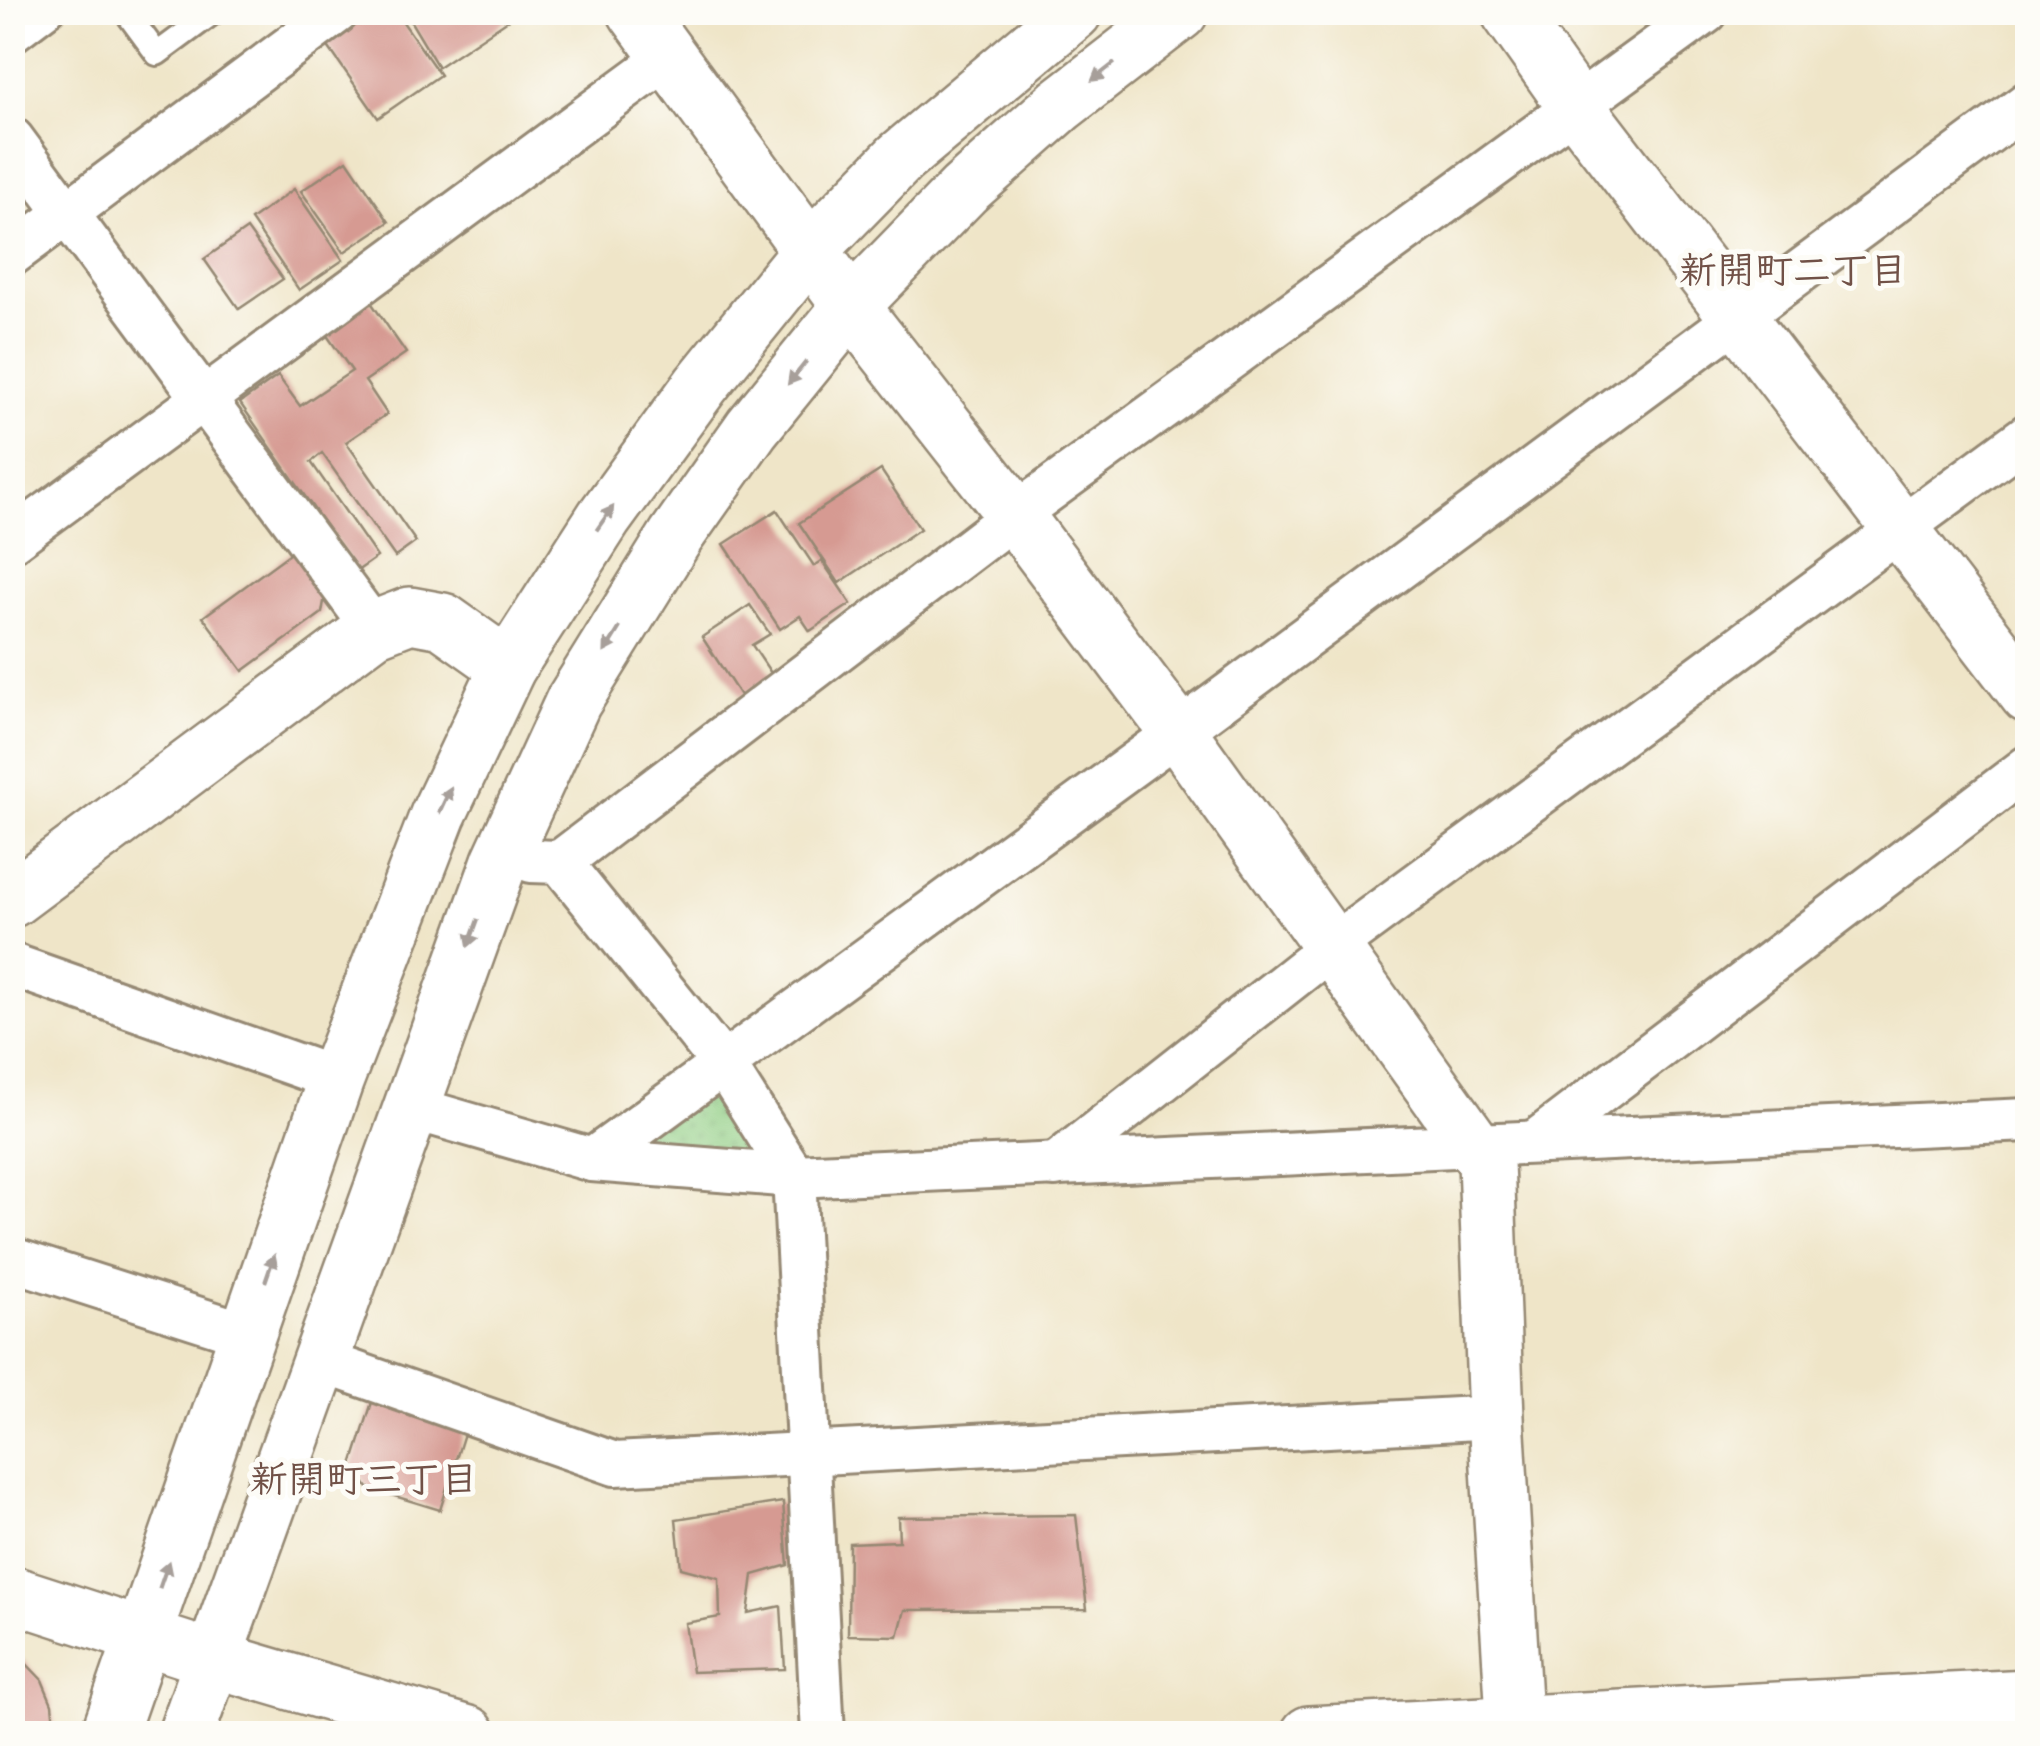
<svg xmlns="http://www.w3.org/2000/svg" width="2040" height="1746" font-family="'Architects Daughter','Klee One',sans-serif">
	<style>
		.grass { fill: url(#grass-dots); stroke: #667c51; stroke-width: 2.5 }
		.building { fill: #d69a92 }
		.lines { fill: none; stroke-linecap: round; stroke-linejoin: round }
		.lane-casing { stroke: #958873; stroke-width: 28 }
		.street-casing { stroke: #958873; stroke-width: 48 }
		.secondary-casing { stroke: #958873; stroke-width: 60 }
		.lane { stroke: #fff; stroke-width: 22 }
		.street { stroke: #fff; stroke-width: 42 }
		.secondary { stroke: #fff; stroke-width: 55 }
		.oneway { fill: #a79f9a }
		.labels { text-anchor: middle; stroke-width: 10; stroke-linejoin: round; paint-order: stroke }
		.neighbourhood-label { font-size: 38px; font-weight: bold; fill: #715147; stroke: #fdfcf7 }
	</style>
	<defs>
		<pattern id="grass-dots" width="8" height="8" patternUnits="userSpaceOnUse" patternTransform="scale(2.5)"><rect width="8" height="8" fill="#90ce84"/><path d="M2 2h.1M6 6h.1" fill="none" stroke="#7db172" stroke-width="1.8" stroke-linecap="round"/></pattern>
	</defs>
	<rect width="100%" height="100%" fill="#fdfcf7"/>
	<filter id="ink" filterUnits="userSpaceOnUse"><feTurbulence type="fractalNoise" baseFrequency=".01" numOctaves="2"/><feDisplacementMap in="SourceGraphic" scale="20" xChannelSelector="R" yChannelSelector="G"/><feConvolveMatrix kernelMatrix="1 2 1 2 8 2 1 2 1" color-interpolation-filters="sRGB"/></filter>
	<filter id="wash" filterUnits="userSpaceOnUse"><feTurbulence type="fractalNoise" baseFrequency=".0048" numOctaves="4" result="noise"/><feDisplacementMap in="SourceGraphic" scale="40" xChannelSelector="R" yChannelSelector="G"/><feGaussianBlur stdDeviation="2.25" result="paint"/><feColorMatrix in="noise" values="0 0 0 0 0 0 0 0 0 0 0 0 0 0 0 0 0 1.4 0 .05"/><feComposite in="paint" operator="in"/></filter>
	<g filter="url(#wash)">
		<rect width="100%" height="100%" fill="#efe5c8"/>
		<polygon class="grass" points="724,1065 794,1176 592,1160"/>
		<g id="blocks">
			<g class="building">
				<polygon points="353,12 396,12 440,75 378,118 320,35"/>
				<polygon points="405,12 520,12 438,67"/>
				<polygon points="347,160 389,222 344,252 301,191"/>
				<polygon points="294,189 343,260 299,290 251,220"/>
				<polygon points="247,229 283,279 239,309 204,259"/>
				<polygon points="366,295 406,353 365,381 387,414 346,442 416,542 395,557 322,453 311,462 377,557 357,571 240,403 278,376 300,406 352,371 321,327"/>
				<polygon points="881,470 920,529 839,583 799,523"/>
				<polygon points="777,510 814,566 822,561 851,604 810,631 800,616 780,629 724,544"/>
				<polygon points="296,549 326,590 322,613 243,671 203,617"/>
				<polygon points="750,605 770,634 752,645 773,676 741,697 702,637"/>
				<polygon points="373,1399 466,1427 440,1510 368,1488 352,1465"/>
				<polygon points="783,1502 788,1565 753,1575 748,1613 781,1606 785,1669 692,1672 685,1623 720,1617 719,1578 681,1568 676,1519"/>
				<polygon points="1076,1515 1087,1609 905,1610 898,1636 848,1635 849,1543 899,1541 898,1517"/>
				<polygon points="12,1654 18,1655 42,1680 52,1704 55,1734 12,1734"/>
			</g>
		</g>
	</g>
	<g filter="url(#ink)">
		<use href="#blocks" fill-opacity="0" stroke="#958873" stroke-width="2.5"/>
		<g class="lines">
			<defs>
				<g id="lane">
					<polyline points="126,12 157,54 214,12"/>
					<polyline points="12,43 53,12"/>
				</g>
				<g id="street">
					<polyline points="12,139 374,629"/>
					<polyline points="12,254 337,12"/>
					<polyline points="12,540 668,57"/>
					<polyline points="531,861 560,862 724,1065 794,1176 823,1734"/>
					<polyline points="560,862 1015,515 1706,12"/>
					<polyline points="12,965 336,1079"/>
					<polyline points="409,1107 592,1160 794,1176 2028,1120"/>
					<polyline points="1535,1142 2028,767"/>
					<polyline points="592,1160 1178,732 2028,103"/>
					<polyline points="1055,1165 1332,947 2028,435"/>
					<polyline points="12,1259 246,1334"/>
					<polyline points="321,1361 615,1464 1496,1417"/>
				</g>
				<g id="secondary">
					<polyline points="636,12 851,306 1015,515 1178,732 1486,1162 1496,1417 1515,1734"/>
					<polyline points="1509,12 1577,108 2028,695"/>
					<polyline points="12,899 374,629 410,615 443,621 508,667"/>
					<polyline points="12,1594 213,1659 468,1734"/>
					<polyline points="109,1734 336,1079 438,815 508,667 604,518 701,385 810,250 900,158 1074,12"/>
					<polyline points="186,1734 500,861 573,702 676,536 752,428 851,306 964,190 1060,105 1180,12"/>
					<polyline points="1309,1734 2028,1697"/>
				</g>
			</defs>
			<use href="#lane" class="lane-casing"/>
			<use href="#street" class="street-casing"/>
			<use href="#secondary" class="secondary-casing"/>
			<use href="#lane" class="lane"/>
			<use href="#street" class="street"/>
			<use href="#secondary" class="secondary"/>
		</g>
		<defs><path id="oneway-solid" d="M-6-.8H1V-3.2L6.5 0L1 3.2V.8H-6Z" transform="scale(2.5)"/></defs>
		<g class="oneway">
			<use href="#oneway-solid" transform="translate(1103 72) rotate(142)"/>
			<use href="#oneway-solid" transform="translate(797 373) rotate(129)"/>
			<use href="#oneway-solid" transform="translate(605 518) rotate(-55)"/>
			<use href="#oneway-solid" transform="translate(612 640) rotate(122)"/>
			<use href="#oneway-solid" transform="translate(445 800) rotate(-65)"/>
			<use href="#oneway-solid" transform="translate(473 933) rotate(110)"/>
			<use href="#oneway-solid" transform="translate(270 1268) rotate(-71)"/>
			<use href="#oneway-solid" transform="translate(164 1575) rotate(-71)"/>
		</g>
	</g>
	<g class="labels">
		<g class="neighbourhood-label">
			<text x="1793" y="283">新開町二丁目</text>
			<text x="364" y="1492">新開町三丁目</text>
		</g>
	</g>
	<rect width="2040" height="1746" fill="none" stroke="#fdfcf7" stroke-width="50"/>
</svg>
